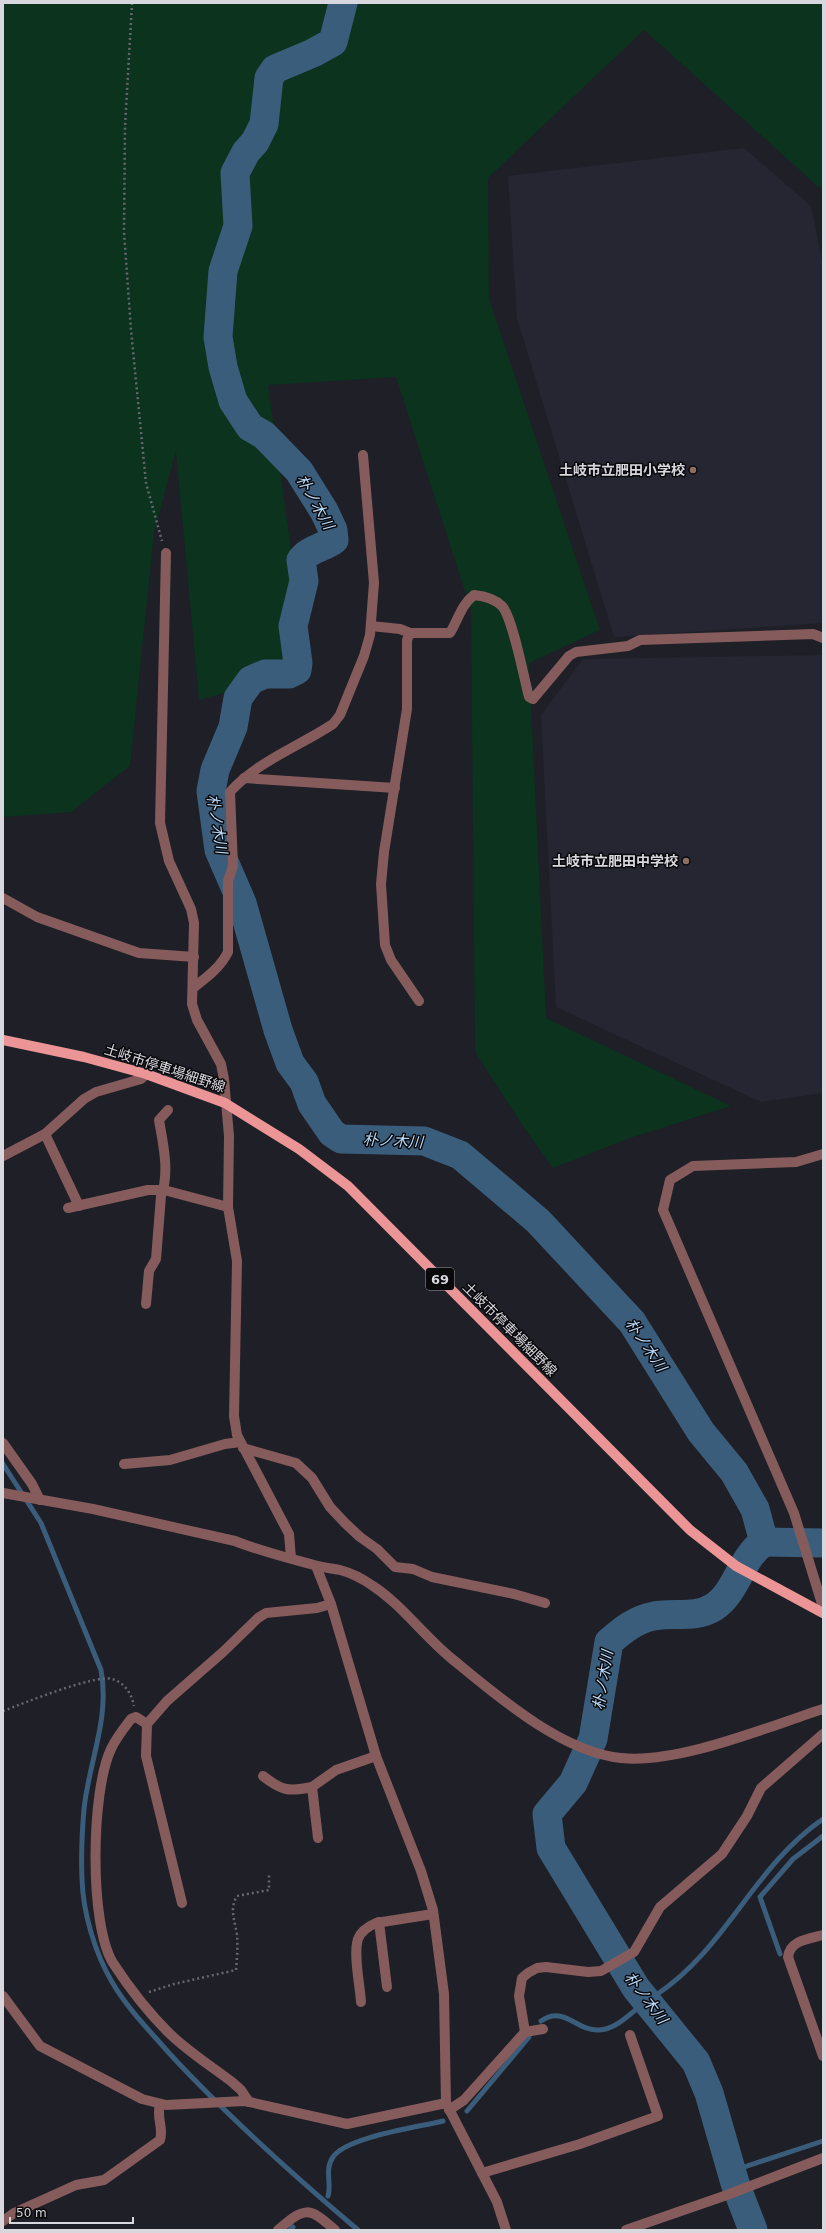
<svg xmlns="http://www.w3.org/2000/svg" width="826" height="2233" font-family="'DejaVu Sans','Noto Sans JP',sans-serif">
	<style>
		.built { fill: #262633 }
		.green { fill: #0b331d }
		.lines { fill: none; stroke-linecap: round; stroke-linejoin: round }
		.stream { stroke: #3b5d7c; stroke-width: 5 }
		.river { stroke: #3b5d7c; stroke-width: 29 }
		.path { stroke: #67686f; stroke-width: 2.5; stroke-dasharray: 2 3; stroke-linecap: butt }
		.minor { stroke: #855b5b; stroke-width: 10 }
		.major { stroke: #ec9597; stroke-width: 10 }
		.education-dot { fill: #8d6e63; stroke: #09090c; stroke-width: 1.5 }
		.labels { text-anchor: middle; stroke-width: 3; stroke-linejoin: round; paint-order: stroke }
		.shield { fill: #09090c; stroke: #99999e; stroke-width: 1 }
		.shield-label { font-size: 13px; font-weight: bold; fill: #d7d7dd }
		.poi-label { font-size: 14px; font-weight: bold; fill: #d7d7dd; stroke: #09090c; text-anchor: end }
		.street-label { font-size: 14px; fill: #d7d7dd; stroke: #09090c }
		.water-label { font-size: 15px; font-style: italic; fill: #b9dafa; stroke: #09090c }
	</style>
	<rect width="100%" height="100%" fill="#1e1f27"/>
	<g class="built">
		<polygon points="744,148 811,206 823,265 823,623 614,637 517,318 508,176"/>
		<polygon points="823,655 823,1093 761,1102 556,1007 541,715 583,659"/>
	</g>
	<polygon class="green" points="3,3 823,3 823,191 644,30 488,178 489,299 600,630 529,663 546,1018 731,1106 630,1138 553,1168 525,1129 475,1052 471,610 396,377 268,385 308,670 199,700 176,451 154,533 130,766 71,812 3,817"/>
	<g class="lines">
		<g class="stream">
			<path d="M3,1464L41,1523L101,1670C110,1719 89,1761 84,1809C82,1832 81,1857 82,1879C83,1913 95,1953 112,1982C127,2008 149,2030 169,2053C228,2117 292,2174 358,2230"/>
			<polyline points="780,1954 760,1897 793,1859 823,1836"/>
			<path d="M656,1995C727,1948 753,1867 823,1819"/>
			<path d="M541,2021C564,2005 576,2031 599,2030C615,2029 628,2016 639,2007"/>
			<polyline points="467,2111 529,2037"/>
			<polyline points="732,2171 823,2141"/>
			<path d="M328,2196C332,2183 324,2170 333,2157C346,2137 419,2127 443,2121"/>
			<polyline points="290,2230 293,2227"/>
		</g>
		<g class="river">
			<path d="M343,3L333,42L313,53L275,69L269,78L264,124L255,142L246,152L235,173L238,226L223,271L218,337L223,367L233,401L250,427L264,435L299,471L324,511L333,530L334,540C323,548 309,549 301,560L304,581L293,626L298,663L297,670L289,674H265L251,680L238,698L233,727L215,770L211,791L219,850L242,903L278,1030L290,1063L304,1082L312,1104L332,1133L341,1139L424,1141L460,1155L538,1221L632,1322L701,1432L734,1472L755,1509L764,1542C741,1557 737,1592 714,1607C695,1619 674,1612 654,1616C636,1619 622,1631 609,1642L593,1739L573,1783L547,1814L551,1848L636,1988L696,2062L709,2093L735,2183L753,2230"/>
			<polyline points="764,1542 823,1543"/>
		</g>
		<g class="path">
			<polyline points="132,3 125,127 124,232 131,330 146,483 162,541"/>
			<path d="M3,1711C22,1704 95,1674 112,1679C124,1682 132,1694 134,1706"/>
			<path d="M149,1992L174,1984L236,1970C237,1959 238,1946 237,1935C235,1921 229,1909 237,1896L269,1890V1873"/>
		</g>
		<g class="minor">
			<polyline points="166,553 160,823 169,861 191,909 194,923 192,1004 197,1020 221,1064 224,1079 229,1136 228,1207 237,1261 234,1416 237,1435 289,1534 291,1558"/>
			<polyline points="371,626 400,629 410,633"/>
			<polyline points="244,778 395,788"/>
			<polyline points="3,898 37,917 139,953 194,957"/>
			<path d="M193,988C207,977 220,968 228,952V881L233,866L230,792C258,761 298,747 333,724L340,715L364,656L370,635L374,583L363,455"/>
			<path d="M419,1001L391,960L385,945L381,884L384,852L407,709V640L410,633H450C458,620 461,605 474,595C484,596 494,598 502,606C513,618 524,679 529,697L533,699L569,656L576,652L628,646L640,640L813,634L823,638"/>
			<polyline points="45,1134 79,1206"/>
			<polyline points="823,1154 796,1162 693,1166 670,1180 663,1210 794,1513 823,1607"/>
			<polyline points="3,1156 45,1134 84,1099 96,1092 141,1079 146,1074"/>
			<polyline points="68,1208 148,1190 164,1190 228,1207"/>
			<path d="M146,1304L149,1271L156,1259L161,1196C170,1172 163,1144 159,1120L168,1110"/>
			<polyline points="3,1443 32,1484 40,1500"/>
			<polyline points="243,1448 296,1463 312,1478 330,1507 345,1523 360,1537 377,1549 395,1567 413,1569 432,1577 514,1594 545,1603"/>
			<polyline points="124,1464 170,1460 225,1444 240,1442"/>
			<path d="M3,1493L93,1509L235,1541C260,1551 288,1558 314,1565C323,1568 332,1568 340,1570C352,1573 363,1579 373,1586C402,1605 424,1636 451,1658C496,1695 561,1752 621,1758C679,1764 767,1727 823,1709"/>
			<polyline points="316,1566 331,1604 376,1756 421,1871 433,1910 444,1994 446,2103 497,2202 506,2230"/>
			<polyline points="147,1724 146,1756 182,1903"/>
			<path d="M263,1776C282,1791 289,1792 312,1787"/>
			<polyline points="318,1838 312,1787 336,1770 376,1756"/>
			<polyline points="379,1922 387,1987"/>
			<path d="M823,1935C809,1939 790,1940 788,1957L823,2056"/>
			<polyline points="3,1996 40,2046 142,2099 166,2105 245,2101 347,2124 446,2103"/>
			<path d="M361,2002C360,1985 353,1954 358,1939C361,1931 369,1926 376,1923L433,1914"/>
			<polyline points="525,2032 519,1996 522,1978 528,1973 537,1968 546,1967 588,1972 601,1971 634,1952 660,1907 722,1854 747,1816 761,1788 823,1734"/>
			<path d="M249,2102L241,2090L232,2082C211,2066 187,2051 168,2032C149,2013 128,1986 113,1963C89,1924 91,1791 111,1749C116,1738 124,1728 131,1719L136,1717L147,1724L167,1701L223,1652L258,1618L266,1613L317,1608L331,1604"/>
			<polyline points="449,2110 464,2100 525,2032 543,2029"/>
			<polyline points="482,2173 580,2144 658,2116 630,2035"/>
			<path d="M3,2221L14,2213L76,2185L104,2180L160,2140C164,2128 156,2118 160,2104"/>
			<path d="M278,2230C305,2207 308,2206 335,2230"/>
			<polyline points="626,2230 727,2195 823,2158"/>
		</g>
		<polyline class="major" points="3,1040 84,1057 146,1074 225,1103 299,1149 348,1186 690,1530 736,1566 823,1613"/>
	</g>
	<g class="education-dot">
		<circle cx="693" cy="470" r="4"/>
		<circle cx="686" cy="861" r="4"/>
	</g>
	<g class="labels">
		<rect class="shield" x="426" y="1268" width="28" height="22" rx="3"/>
		<g class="shield-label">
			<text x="440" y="1284">69</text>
		</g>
		<g class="poi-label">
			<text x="685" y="475">土岐市立肥田小学校</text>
			<text x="678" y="866">土岐市立肥田中学校</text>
		</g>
		<g class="street-label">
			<text transform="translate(165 1068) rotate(18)" y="5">土岐市停車場細野線</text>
			<text transform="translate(510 1329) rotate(45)" y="5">土岐市停車場細野線</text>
		</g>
		<g class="water-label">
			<text transform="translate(315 502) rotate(61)" y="5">朴ノ木川</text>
			<text transform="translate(217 824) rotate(81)" y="5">朴ノ木川</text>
			<text transform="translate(393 1141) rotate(3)" y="5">朴ノ木川</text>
			<text transform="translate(646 1345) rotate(56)" y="5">朴ノ木川</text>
			<text transform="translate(603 1680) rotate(-81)" y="5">朴ノ木川</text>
			<text transform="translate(646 1998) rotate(53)" y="5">朴ノ木川</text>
		</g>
	</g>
	<rect width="826" height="2233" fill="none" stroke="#d7d7dd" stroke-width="8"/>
	<path d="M10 2217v6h123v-6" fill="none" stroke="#d7d7dd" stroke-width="2"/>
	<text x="16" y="2217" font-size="12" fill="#d7d7dd" stroke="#09090c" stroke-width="3" paint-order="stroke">50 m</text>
</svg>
